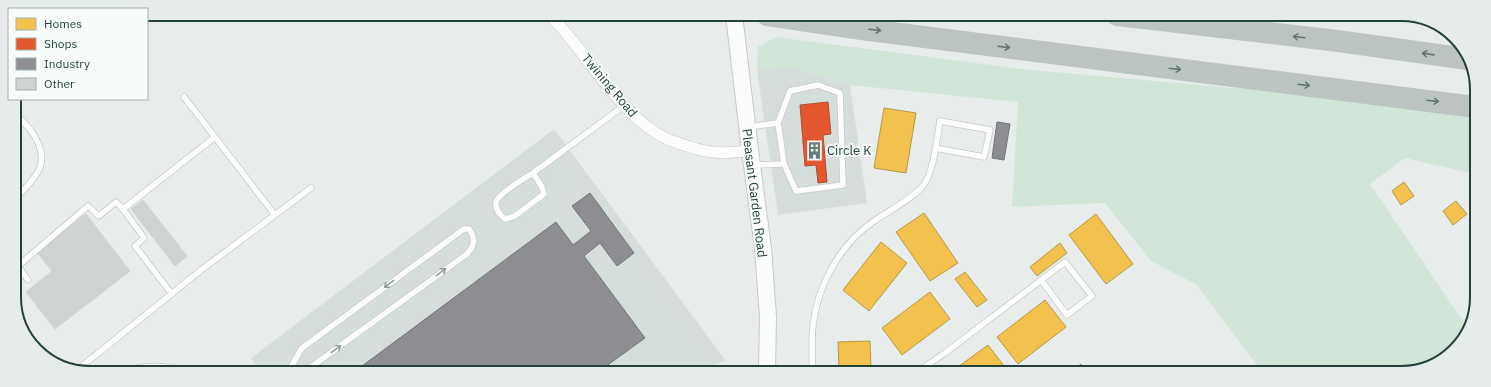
<svg xmlns="http://www.w3.org/2000/svg" width="1491" height="387" font-family="'IBM Plex Sans',sans-serif">
	<style>
		.built { fill: #d6dedb }
		.green { fill: #d1e6d8 }
		.homes { fill: #f2c14e; stroke: #b49b48 }
		.shops { fill: #e4572e; stroke: #aa5132 }
		.industry { fill: #8d8d92; stroke: #6e7678 }
		.building { fill: #cfd4d2; stroke: #d1d6d4 }
		.lines { fill: none; stroke-linecap: round; stroke-linejoin: round }
		.lane-casing { stroke: #c5cac8; stroke-width: 7 }
		.street-casing { stroke: #c5cac8; stroke-width: 12 }
		.secondary-casing { stroke: #c3cbc8; stroke-width: 18 }
		.highway-casing { stroke: #c3ccc9; stroke-width: 22 }
		.lane { stroke: #fcfcfc; stroke-width: 5.5 }
		.street { stroke: #fcfcfc; stroke-width: 11 }
		.secondary { stroke: #fcfcfc; stroke-width: 16 }
		.highway { stroke: #bcc4c2; stroke-width: 21 }
		.oneway { stroke: #617670 }
		.oneway2 { stroke: #909f9b }
		.labels { text-anchor: middle; stroke-width: 4; stroke-linejoin: round; paint-order: stroke }
		.street-label { font-size: 13px; fill: #24423a; stroke: #f7fbf9 }
		.poi-label { font-size: 13px; fill: #24423a; stroke: #f7fbf9; text-anchor: start }
		.rim { fill: none; stroke: #24423a; stroke-width: 2 }
	</style>
	<rect width="100%" height="100%" fill="#e8edeb"/>
	<g class="built">
		<polygon points="795,67 850,85 867,203 778,215 757,70"/>
		<polygon points="554,129 726,361 688,372 261,372 251,358"/>
	</g>
	<g class="green">
		<polygon points="1355,15 1416,16 1430,23"/>
		<polygon points="776,37 1021,69 1411,104 1475,113 1475,174 1405,158 1370,184 1467,327 1458,342 1431,362 1406,373 1263,373 1197,285 1151,261 1105,203 1012,207 1018,102 850,85 795,67 757,70 758,47"/>
	</g>
	<g class="homes">
		<polygon points="884,108 916,113 906,173 874,168"/>
		<polygon points="1404,182 1414,196 1401,205 1392,191"/>
		<polygon points="1456,201 1467,214 1453,225 1443,211"/>
		<polygon points="924,213 958,263 930,281 896,232"/>
		<polygon points="1096,214 1133,264 1106,284 1069,235"/>
		<polygon points="881,242 907,263 869,311 843,290"/>
		<polygon points="1060,243 1067,253 1037,276 1030,267"/>
		<polygon points="965,272 987,300 977,307 955,279"/>
		<polygon points="930,292 950,319 902,355 882,328"/>
		<polygon points="1045,300 1066,327 1018,364 997,337"/>
		<polygon points="870,341 871,368 839,369 838,342"/>
		<polygon points="988,345 1008,371 1006,372 951,372"/>
		<polygon points="1081,364 1087,373 1069,373"/>
	</g>
	<polygon class="shops" points="828,102 831,134 823,135 827,182 818,183 816,165 805,166 800,105"/>
	<g class="industry">
		<polygon points="997,122 1010,124 1004,160 992,158"/>
		<polygon points="590,193 634,253 617,266 600,243 584,256 645,338 598,372 354,372 556,222 573,245 591,231 572,206"/>
	</g>
	<g class="building">
		<polygon points="143,200 187,256 175,266 131,209"/>
		<polygon points="86,214 130,271 55,329 26,292 52,271 37,252"/>
	</g>
	<g class="lines">
		<defs>
			<g id="lane">
				<polyline points="184,97 275,215"/>
				<path d="M14,114C28,124 45,145 41,164C39,175 23,191 15,199"/>
				<polyline points="778,123 784,164"/>
				<polyline points="748,127 778,123 790,91 818,85 840,93 843,185 796,191 784,164 754,165"/>
				<path d="M533,173L542,187L544,194L515,216L505,219C500,215 495,210 496,203C496,195 525,178 533,173L625,105"/>
				<polyline points="123,209 144,238 135,246 172,294"/>
				<polyline points="28,280 18,266 88,206 99,216 116,202 123,209 215,137"/>
				<polyline points="76,371 201,270 311,188"/>
				<path d="M122,372C144,364 169,366 191,372"/>
				<path d="M288,372L302,348L464,229H469C476,239 475,245 467,254L304,372"/>
				<path d="M812,372C813,357 811,341 813,326C817,286 840,244 874,221C887,212 917,196 925,183C934,168 937,139 940,121L990,130L984,157L935,148"/>
				<polyline points="917,372 945,353 1065,262 1092,296 1067,315 1041,280"/>
			</g>
			<path id="street" d="M550,15C588,53 619,117 669,140C675,142 681,144 687,146C707,153 728,155 750,150"/>
			<polyline id="secondary" points="734,15 750,150 763,248 768,317 767,372"/>
			<g id="highway">
				<polyline points="767,15 861,29 1475,107"/>
				<polyline points="1117,15 1338,41 1467,59"/>
			</g>
		</defs>
		<use href="#lane" class="lane-casing"/>
		<use href="#street" class="street-casing"/>
		<use href="#secondary" class="secondary-casing"/>
		<use href="#highway" class="highway-casing"/>
		<use href="#lane" class="lane"/>
		<use href="#street" class="street"/>
		<use href="#secondary" class="secondary"/>
		<use href="#highway" class="highway"/>
	</g>
	<defs><path id="oneway-shaft" d="M-6 0H5M1.5-3L5.5 0L1.5 3" fill="none" stroke-width="1.6" stroke-linecap="round" stroke-linejoin="round"/></defs>
	<g class="oneway">
		<use href="#oneway-shaft" transform="translate(875 30) rotate(7)"/>
		<use href="#oneway-shaft" transform="translate(1299 37) rotate(-173)"/>
		<use href="#oneway-shaft" transform="translate(1004 47) rotate(7)"/>
		<use href="#oneway-shaft" transform="translate(1428 54) rotate(-172)"/>
		<use href="#oneway-shaft" transform="translate(1175 69) rotate(7)"/>
		<use href="#oneway-shaft" transform="translate(1304 85) rotate(7)"/>
		<use href="#oneway-shaft" transform="translate(1433 101) rotate(7)"/>
	</g>
	<g class="oneway2">
		<use href="#oneway-shaft" transform="translate(441 272) rotate(-36)"/>
		<use href="#oneway-shaft" transform="translate(389 284) rotate(144)"/>
		<use href="#oneway-shaft" transform="translate(336 349) rotate(-36)"/>
	</g>
	<defs>
		<symbol id="building-bare" viewBox="-9 -9 18 18"><path d="M-4-6H4V6H1V3H-1V6H-4ZM-2.5-4.3h1.7v1.8h-1.7ZM.8-4.3h1.7v1.8H.8ZM-2.5-1h1.7V.8h-1.7ZM.8-1h1.7V.8H.8Z" fill="#697e78" stroke="#f7fbf9" stroke-width="2.5" paint-order="stroke"/></symbol>
	</defs>
	<g fill-rule="evenodd">
		<use href="#building-bare" x="802" y="138" width="25" height="25"/>
	</g>
	<g class="labels">
		<g class="street-label">
			<text transform="translate(610 85) rotate(50)" y="5">Twining Road</text>
			<text transform="translate(755 193) rotate(83)" y="5">Pleasant Garden Road</text>
		</g>
		<g class="poi-label">
			<text x="827" y="155">Circle K</text>
		</g>
	</g>
	<path d="M0 0H1491V387H0ZM90 21H1401A69 69 0 0 1 1470 90V297A69 69 0 0 1 1401 366H90A69 69 0 0 1 21 297V90A69 69 0 0 1 90 21Z" fill="#e6ecea" fill-rule="evenodd"/>
	<path class="rim" d="M90 21H1401A69 69 0 0 1 1470 90V297A69 69 0 0 1 1401 366H90A69 69 0 0 1 21 297V90A69 69 0 0 1 90 21Z"/>
	<rect x="8" y="8" width="140" height="92" fill="#f7fbf9" stroke="#a3b1ad"/>
	<rect x="16" y="18" width="20" height="12" fill="#f2c14e" stroke="#a3b1ad"/>
	<text x="44" y="28" font-size="12" fill="#24423a">Homes</text>
	<rect x="16" y="38" width="20" height="12" fill="#e4572e" stroke="#a3b1ad"/>
	<text x="44" y="48" font-size="12" fill="#24423a">Shops</text>
	<rect x="16" y="58" width="20" height="12" fill="#8d8d92" stroke="#a3b1ad"/>
	<text x="44" y="68" font-size="12" fill="#24423a">Industry</text>
	<rect x="16" y="78" width="20" height="12" fill="#cfd4d2" stroke="#a3b1ad"/>
	<text x="44" y="88" font-size="12" fill="#24423a">Other</text>
</svg>
